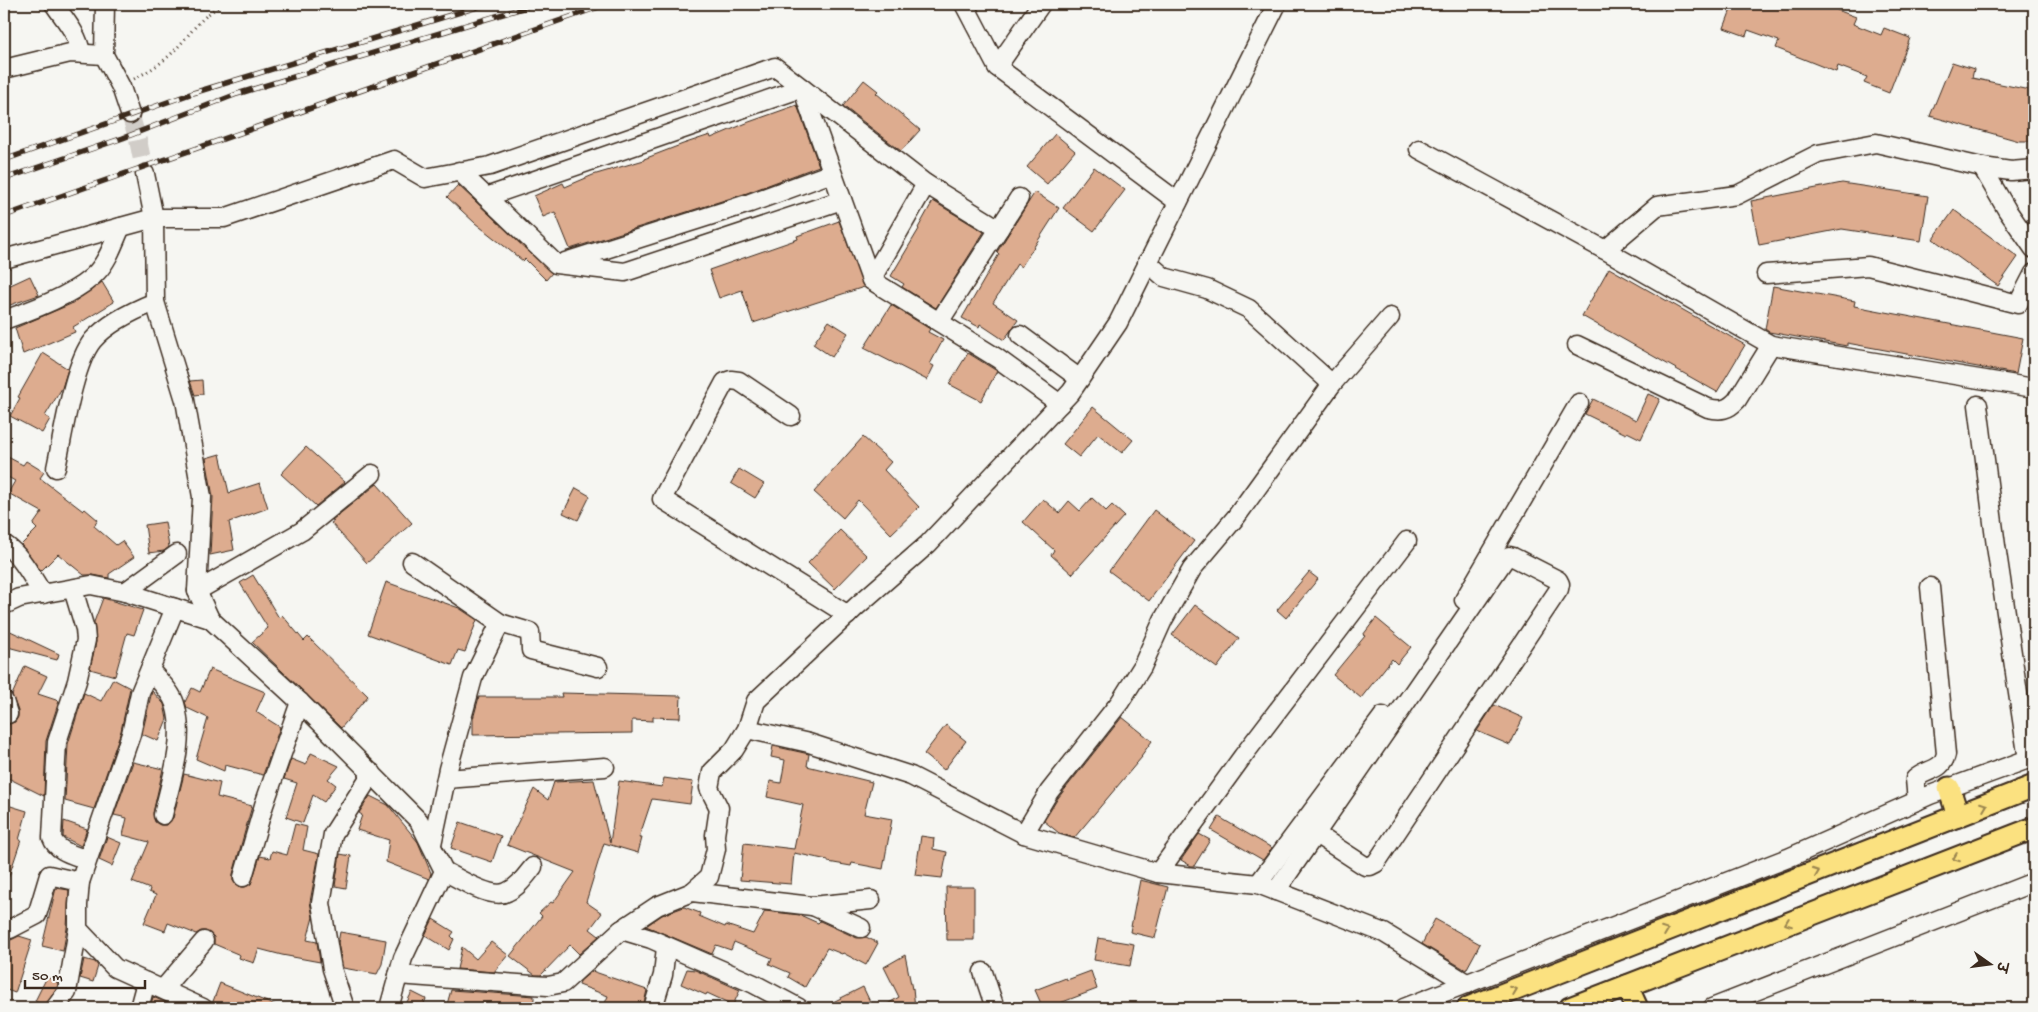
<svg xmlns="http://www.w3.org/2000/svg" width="2038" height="1012" font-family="'Gochi Hand','Playpen Sans Deva',sans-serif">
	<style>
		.building { fill: #ddac8f; stroke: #3b2a1e }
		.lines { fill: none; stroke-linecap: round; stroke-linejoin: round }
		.minor-tunnel { stroke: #d1cdc8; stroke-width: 18; stroke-dasharray: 18 9; stroke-linecap: butt }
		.minor-casing { stroke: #3b2a1e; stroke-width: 21 }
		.major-casing { stroke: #3b2a1e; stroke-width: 25 }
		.path { stroke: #3b2a1e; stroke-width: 3; stroke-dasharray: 1 4; stroke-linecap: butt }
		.minor { stroke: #f6f6f2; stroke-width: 18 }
		.major { stroke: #fbe180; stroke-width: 21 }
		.rail-casing { stroke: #3b2a1e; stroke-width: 5.5 }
		.rail { stroke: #f6f6f2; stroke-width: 4; stroke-dasharray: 11; stroke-linecap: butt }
		.oneway { stroke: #9b864f }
	</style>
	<rect width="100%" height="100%" fill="#f6f6f2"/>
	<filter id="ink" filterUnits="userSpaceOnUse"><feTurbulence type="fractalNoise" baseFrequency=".02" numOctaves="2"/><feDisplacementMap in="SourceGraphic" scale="10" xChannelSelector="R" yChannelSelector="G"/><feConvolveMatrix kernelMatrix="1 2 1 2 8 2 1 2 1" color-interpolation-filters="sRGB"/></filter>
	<g filter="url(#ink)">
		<g class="building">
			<polygon points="1733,4 1821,4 1856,17 1853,24 1881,35 1884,28 1910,38 1889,93 1864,83 1867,77 1838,66 1836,72 1776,48 1779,41 1748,30 1746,36 1724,28"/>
			<polygon points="1952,62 1974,69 1972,78 2034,91 2034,141 2019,141 1930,116"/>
			<polygon points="864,80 878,91 876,93 920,130 901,151 843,106"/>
			<polygon points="797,105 819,166 747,193 570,249 555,212 543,217 534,196 563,183 565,187 593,175 644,160 644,159 683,144 710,135 711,138 749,122"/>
			<polygon points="1055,134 1075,151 1047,184 1027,167"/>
			<polygon points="1094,167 1125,190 1094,231 1063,208"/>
			<polygon points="1842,183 1928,196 1921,241 1842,229 1759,245 1751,201"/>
			<polygon points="458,185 552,273 546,280 525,259 523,261 475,223 447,197"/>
			<polygon points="1035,192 1059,208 1021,267 1017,264 993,303 1018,320 1004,340 980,324 979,327 962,318 999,254 997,252"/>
			<polygon points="933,201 984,232 936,308 902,287 904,284 891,276 919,229 918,228"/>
			<polygon points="1954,210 2018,257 1998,286 1933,239"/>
			<polygon points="839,221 864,287 753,323 742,290 719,298 709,270 798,239 797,236"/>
			<polygon points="1609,268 1745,345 1717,392 1582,316"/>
			<polygon points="30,276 39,295 4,307 4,288"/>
			<polygon points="102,282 114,302 73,327 75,332 23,354 15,328 71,304"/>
			<polygon points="1773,286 1855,301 1854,306 2023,338 2016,374 1847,343 1847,346 1769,332 1765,329"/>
			<polygon points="891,305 930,329 928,332 943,340 930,364 934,366 927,380 864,348"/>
			<polygon points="829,321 848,333 832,357 813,344"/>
			<polygon points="43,353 68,369 62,388 45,416 50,419 42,433 10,416 20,398 18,397"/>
			<polygon points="968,353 997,371 981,401 949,384"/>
			<polygon points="202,380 203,394 195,395 190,381"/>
			<polygon points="1648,394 1660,399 1641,439 1627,432 1626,434 1585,414 1593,399 1636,420"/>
			<polygon points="1093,407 1133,440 1122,453 1098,434 1079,457 1063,444"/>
			<polygon points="863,437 891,462 884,470 919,507 891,534 858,500 843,518 814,492"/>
			<polygon points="306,447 345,482 316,506 281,474"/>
			<polygon points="220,454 229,493 260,483 268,508 229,522 234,550 210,555 213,497 206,458"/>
			<polygon points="4,455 23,465 26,461 44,472 40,478 83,511 85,509 98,520 94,526 116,545 122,541 134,557 109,574 109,578 93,575 84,575 58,554 41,571 21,545 37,529 33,525 42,512 8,493 15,481 4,475"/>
			<polygon points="739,469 764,484 755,498 731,483"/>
			<polygon points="377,484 412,523 367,563 331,523 334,521 332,520"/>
			<polygon points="576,488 590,496 578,520 563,513"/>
			<polygon points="1092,498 1106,511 1112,505 1124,516 1072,574 1051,555 1054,550 1023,522 1043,499 1059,513 1069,501 1080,511"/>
			<polygon points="1154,510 1194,541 1149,601 1109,571"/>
			<polygon points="165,522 169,547 164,551 149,553 145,525"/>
			<polygon points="840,530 867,556 835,589 808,563"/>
			<polygon points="1309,572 1318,579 1286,618 1277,610"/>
			<polygon points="253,575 279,618 282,615 304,641 308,637 368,696 341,728 252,642 268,628 240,583"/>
			<polygon points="386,582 459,608 477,620 465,652 458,650 452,665 368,634"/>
			<polygon points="103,598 143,610 134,635 127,633 115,676 90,669 96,642 94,622"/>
			<polygon points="1195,605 1239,638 1217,668 1172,635"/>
			<polygon points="1376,618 1411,647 1397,664 1392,659 1361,698 1333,675 1365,636 1363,635"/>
			<polygon points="4,628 59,654 57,660 4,646"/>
			<polygon points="25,666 47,676 38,694 59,701 46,741 44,796 4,776 4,735 9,724 15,722 18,717 18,711 12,695"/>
			<polygon points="210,669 265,692 256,712 280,727 263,775 225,765 224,771 196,759 208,718 187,708 185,702 192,688 200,692"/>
			<polygon points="113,679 130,688 121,731 94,809 65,801 68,744 84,693 101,701"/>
			<polygon points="152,691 164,704 167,719 158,741 142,734"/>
			<polygon points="561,693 681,696 680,718 653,717 653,721 632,720 632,733 473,735 473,719 479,697 562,697"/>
			<polygon points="1494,705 1523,718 1510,745 1477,731"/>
			<polygon points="1122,717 1152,741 1141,756 1142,757 1074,838 1059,833 1044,821 1058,798"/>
			<polygon points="946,725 966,741 944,770 924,754"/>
			<polygon points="773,746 809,754 807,766 872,782 864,814 892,819 883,869 852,863 851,866 828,862 828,860 794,853 791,884 740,880 744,843 794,849 803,805 767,797 770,781 781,783 785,760 771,757"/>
			<polygon points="311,753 339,766 328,779 336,785 324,802 313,795 303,823 286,817 297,783 284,779 291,759 306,765"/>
			<polygon points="133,762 163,769 153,813 155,822 160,825 166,825 173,818 184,774 220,783 217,797 252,806 233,874 233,880 240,887 245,887 251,884 260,856 270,858 272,851 287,855 295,824 307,827 303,850 319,854 310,902 313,917 307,940 317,942 320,962 282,955 259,949 254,963 239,958 240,955 214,944 214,937 206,931 201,931 196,934 168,923 165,931 144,923 156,895 149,892 150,889 132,882 149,842 123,835 127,818 114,815"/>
			<polygon points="664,778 693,782 690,804 652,799 639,838 642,838 638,853 604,843 586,902 602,913 590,929 599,936 579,954 570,945 541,975 535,975 510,956 542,916 539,913 551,902 553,903 575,872 507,845 534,789 548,800 554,782 594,780 610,843 619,781 662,787"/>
			<polygon points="370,796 388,805 418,842 431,873 429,879 386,862 389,840 357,830 362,815 359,813"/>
			<polygon points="4,804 27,811 19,840 21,840 6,885 4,884"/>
			<polygon points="1219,817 1272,848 1263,860 1211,830"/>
			<polygon points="64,821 87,829 81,846 63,837"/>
			<polygon points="460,822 501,836 492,862 451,848"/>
			<polygon points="1199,834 1210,840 1194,866 1191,866 1181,860"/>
			<polygon points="921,836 934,838 933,849 947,852 942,878 915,875"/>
			<polygon points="107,837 121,843 112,866 99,860"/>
			<polygon points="340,854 351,856 346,888 335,886"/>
			<polygon points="1140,880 1168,887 1155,938 1130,932"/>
			<polygon points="946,887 974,887 974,940 947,940"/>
			<polygon points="56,888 69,890 67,928 63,951 42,946"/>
			<polygon points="684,907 700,913 699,916 725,927 726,925 753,934 765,911 800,915 818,923 820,921 857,938 866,937 878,943 866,965 843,953 842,954 827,948 805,987 788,977 790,973 769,964 772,958 734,942 731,950 716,945 712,954 646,926 662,915"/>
			<polygon points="433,919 454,932 451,936 454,939 449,950 425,935"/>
			<polygon points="1435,919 1480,944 1466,970 1422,944"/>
			<polygon points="340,932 386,940 382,964 377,974 343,968 338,943"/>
			<polygon points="19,936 32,940 15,993 4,989 4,970 8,959 4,958 4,938 11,940"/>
			<polygon points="1098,938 1134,944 1130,966 1094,960"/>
			<polygon points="491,942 508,955 494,972 457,969 462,947 476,959"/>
			<polygon points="905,955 912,989 913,988 915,1008 881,1008 899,997 884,967"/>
			<polygon points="84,959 95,962 98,966 93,982 80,978"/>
			<polygon points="687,969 695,970 740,990 733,1005 707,993 706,995 681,984"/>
			<polygon points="592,971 647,990 643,1008 603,1008 608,996 579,985 580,981"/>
			<polygon points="1091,971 1097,989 1060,1003 1061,1008 1043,1008 1035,990 1066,978 1067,980"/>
			<polygon points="47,977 58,983 57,988 45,1006 35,1001"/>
			<polygon points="220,983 282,1008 213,1008 212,1004"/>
			<polygon points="863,987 873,1008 821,1008"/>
			<polygon points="451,990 534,996 534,999 532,1008 446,1008"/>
			<polygon points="412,992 426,999 422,1008 404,1008"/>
			<polygon points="153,997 178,1008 150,1008"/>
		</g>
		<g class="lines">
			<polyline class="minor-tunnel" points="130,114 138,140 145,174"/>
			<defs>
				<g id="minor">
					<path d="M54,4C65,20 78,34 81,53"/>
					<polyline points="105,4 104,55 121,87 130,114"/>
					<polyline points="964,4 997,67 1178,202"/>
					<polyline points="997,67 1041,4"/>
					<polyline points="4,69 70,53 104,55"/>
					<polyline points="1419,149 1605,250 1771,345 2028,387 2034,386"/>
					<polyline points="1982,167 2007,210 2034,249"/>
					<polyline points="459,171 556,264 625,272 842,200"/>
					<polyline points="145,174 154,218 155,302 185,400 202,497 197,591 210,619 300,702 419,821 444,871 403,958 389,1008"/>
					<polyline points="926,184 999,229"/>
					<polyline points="486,197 802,88 926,184 871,280"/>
					<polyline points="1605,250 1657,206 1737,195 1818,154 1876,143 1982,167 2011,171 2034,169"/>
					<polyline points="4,259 154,218 224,218 394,160 425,178 490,166 775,67 802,88 871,280 997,358 1060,404"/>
					<polyline points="565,262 750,203 832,173"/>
					<polyline points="1147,262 1164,277 1207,289 1249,309 1332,384"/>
					<polyline points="1766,274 1868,266 2018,304 2034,273"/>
					<path d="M4,320C30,311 79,293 97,272C109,259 114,242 121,227"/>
					<polyline points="939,322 1019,198"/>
					<polyline points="1020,335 1080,379"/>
					<path d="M1577,345L1708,408C1721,411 1728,410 1737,400L1771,345"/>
					<polyline points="1978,405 1996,546 2028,760"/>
					<polyline points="791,416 739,381 731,380 725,382 662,499 848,615"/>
					<path d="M56,468C63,436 73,364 93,340C108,323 135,310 155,302"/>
					<path d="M4,544C22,556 31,576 43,594"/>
					<polyline points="412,562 500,623 530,632 531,650 598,667"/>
					<path d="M73,589L85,629L86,640L77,681L57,742L52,838C57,852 75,855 87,860"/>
					<polyline points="197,591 302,531 372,474"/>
					<polyline points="125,592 177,554"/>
					<polyline points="1464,600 1579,403"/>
					<polyline points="4,605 19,598 91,585 125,592 210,619"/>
					<polyline points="175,608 140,693 131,734 80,882 78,905 78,929 115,968 203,1008"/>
					<path d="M150,670C159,681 171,691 175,704C186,740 171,780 163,815"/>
					<polyline points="4,701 8,714"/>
					<polyline points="747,729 809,743 911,776 1024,834 1158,873 1258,884 1384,933 1468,984"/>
					<polyline points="446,779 605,767"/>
					<path d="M1917,801L1915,779C1927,768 1942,772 1946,754L1930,587"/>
					<polyline points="1024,834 1049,792 1120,702 1142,667 1163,620 1192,569 1236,517 1332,384 1390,317"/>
					<polyline points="432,844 448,769 473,678 500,623"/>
					<path d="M444,871C458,878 491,900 507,892C518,887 525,877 533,867"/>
					<polyline points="1158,873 1243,756 1407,541"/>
					<polyline points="243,877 264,805 300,702"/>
					<polyline points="1258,884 1383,716"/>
					<polyline points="1276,891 1505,559 1509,556 1513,557 1558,580 1560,584 1559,589 1376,863 1370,866 1365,866 1316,834"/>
					<polyline points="692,892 709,877 716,849 715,835 719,808 709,788 712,772 734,750 747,729 756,701 857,606 928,544 1071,392 1118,323 1277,4"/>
					<polyline points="813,906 861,928"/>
					<polyline points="4,927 10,929 37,915 49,875 80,882"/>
					<polyline points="621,930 651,939 754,984 799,1008"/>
					<polyline points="983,972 995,1008"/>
					<polyline points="398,975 532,985 548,986 563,983 621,930 657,906 692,892 812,906 871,900"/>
					<polyline points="163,989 204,941"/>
					<polyline points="55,1008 67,992 78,929"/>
					<polyline points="139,1008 146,982"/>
					<polyline points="345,1008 332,969 321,903 333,834 372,773"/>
					<polyline points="653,1008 663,975 666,947"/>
					<polyline points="1404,1008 1788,858 1930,795 2034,757"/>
					<polyline points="1712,1008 2034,882"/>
				</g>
				<g id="major">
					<polyline points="1949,788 1958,816"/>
					<polyline points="1627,986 1637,1008"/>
					<polyline points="1468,1008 2034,786"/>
					<polyline points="1570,1008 2034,828"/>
				</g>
			</defs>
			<use href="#minor" class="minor-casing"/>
			<use href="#major" class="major-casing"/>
			<path class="path" d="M134,79C147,72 159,65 170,55C190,36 197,19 223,4"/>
			<use href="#minor" class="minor"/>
			<use href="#major" class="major"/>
			<defs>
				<g id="rail">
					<polyline points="4,160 193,93 487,4"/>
					<polyline points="4,179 123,138 237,94 536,4"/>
					<polyline points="4,216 607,4"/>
				</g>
			</defs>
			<use href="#rail" class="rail-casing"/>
			<use href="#rail" class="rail"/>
		</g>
		<defs><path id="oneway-chevron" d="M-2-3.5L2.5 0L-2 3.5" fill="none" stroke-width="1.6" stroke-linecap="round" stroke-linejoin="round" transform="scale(1.25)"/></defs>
		<g class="oneway">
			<use href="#oneway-chevron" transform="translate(1984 806) rotate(-21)"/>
			<use href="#oneway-chevron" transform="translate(1956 858) rotate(159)"/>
			<use href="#oneway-chevron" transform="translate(1816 872) rotate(-21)"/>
			<use href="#oneway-chevron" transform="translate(1788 923) rotate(159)"/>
			<use href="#oneway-chevron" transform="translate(1665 931) rotate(-21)"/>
			<use href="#oneway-chevron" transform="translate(1514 990) rotate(-21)"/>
		</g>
	</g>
	<rect width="2038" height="1012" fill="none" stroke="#f6f6f2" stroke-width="20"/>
	<rect x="10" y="10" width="2018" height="992" fill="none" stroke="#3b2a1e" stroke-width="2" filter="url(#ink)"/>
	<g transform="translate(1990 964) rotate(104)" stroke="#f6f6f2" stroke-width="4" paint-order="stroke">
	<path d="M0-4L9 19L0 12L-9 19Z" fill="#3b2a1e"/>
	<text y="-8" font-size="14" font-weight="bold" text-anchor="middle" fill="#3b2a1e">उ</text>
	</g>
	<path d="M25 980v8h120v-8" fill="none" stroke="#3b2a1e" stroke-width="2.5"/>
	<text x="32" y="980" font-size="15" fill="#3b2a1e" stroke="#f6f6f2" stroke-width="4" paint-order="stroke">50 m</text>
</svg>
